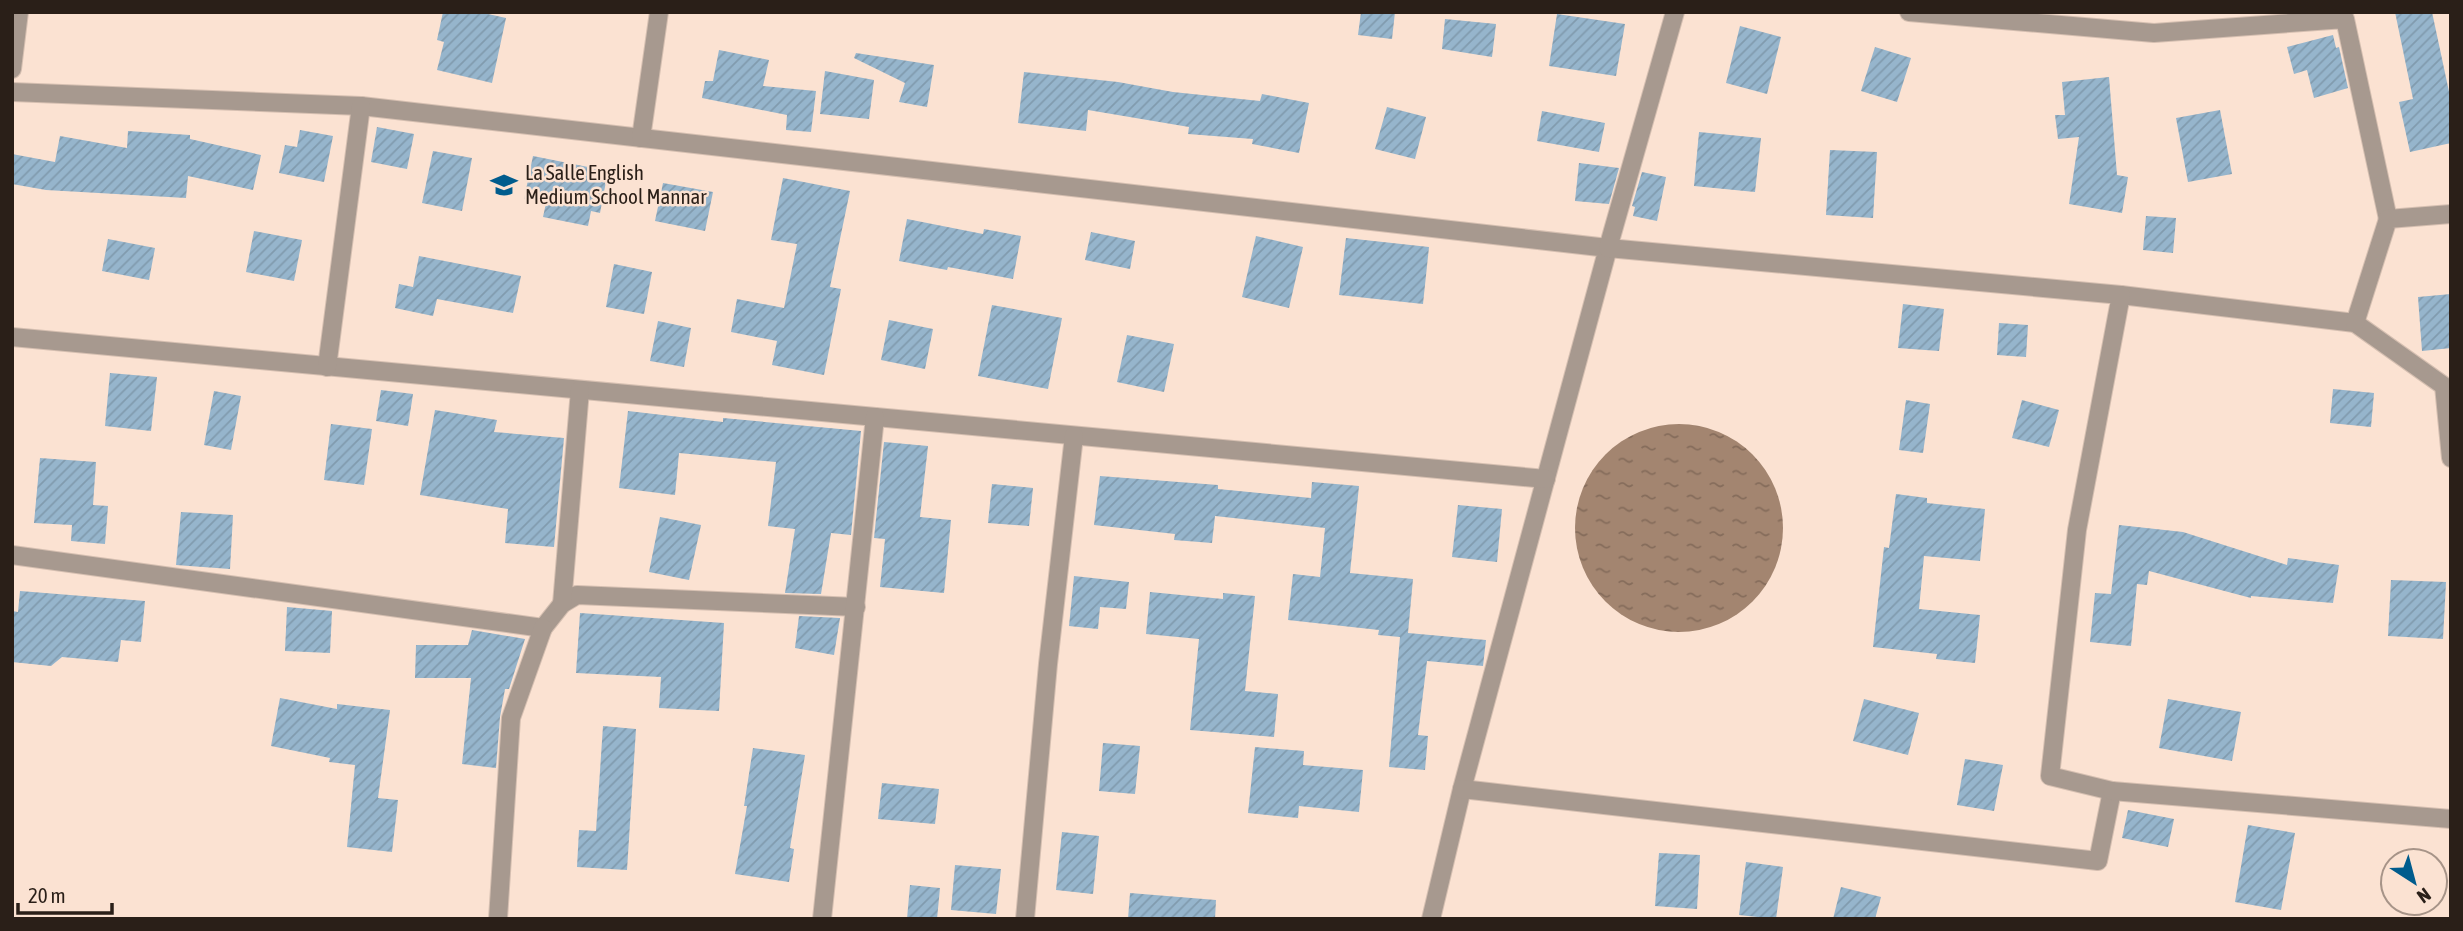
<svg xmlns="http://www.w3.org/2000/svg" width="2463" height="931" font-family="'Asap Condensed',sans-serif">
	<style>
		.water { fill: url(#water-ripples) }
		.building { fill: url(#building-hatch) }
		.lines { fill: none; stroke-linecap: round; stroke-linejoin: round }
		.minor-casing { stroke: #d5bfb1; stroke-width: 20 }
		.minor { stroke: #a7998f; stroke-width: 18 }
		.labels { text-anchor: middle; stroke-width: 5; stroke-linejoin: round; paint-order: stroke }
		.poi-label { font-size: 21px; fill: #2a1f18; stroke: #fbe2d2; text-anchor: start }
	</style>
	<defs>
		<pattern id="water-ripples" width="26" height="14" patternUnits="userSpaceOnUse" patternTransform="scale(1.75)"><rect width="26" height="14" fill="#a38570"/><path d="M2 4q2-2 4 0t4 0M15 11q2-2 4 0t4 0" fill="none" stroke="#856c5b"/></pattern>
		<pattern id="building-hatch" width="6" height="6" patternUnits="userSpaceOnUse" patternTransform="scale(1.75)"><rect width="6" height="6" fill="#96b5cc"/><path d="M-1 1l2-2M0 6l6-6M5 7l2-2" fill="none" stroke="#819bae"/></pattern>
	</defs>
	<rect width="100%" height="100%" fill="#fbe2d2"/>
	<circle class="water" cx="1679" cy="528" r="104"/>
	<g class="building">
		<polygon points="443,12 479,12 506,18 492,83 437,70 444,42 437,40"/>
		<polygon points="1361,12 1395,12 1392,39 1358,35"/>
		<polygon points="2395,12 2432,12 2451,101 2451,143 2410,152 2399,102 2413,99"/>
		<polygon points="1557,14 1625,24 1616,76 1549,66"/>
		<polygon points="1445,19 1496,24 1492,57 1442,49"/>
		<polygon points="1740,26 1781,37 1767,94 1726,83"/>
		<polygon points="2333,35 2336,48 2339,47 2348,88 2314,98 2307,70 2294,74 2287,47"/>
		<polygon points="1875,47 1911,58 1897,102 1861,91"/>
		<polygon points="719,50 769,60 763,86 816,91 811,132 786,130 787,115 702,98 705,81 713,81"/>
		<polygon points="856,53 934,65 927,107 899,102 905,83 854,58"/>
		<polygon points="825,71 874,80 869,119 820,114"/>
		<polygon points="1024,72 1118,82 1173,92 1260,101 1262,94 1309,103 1299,153 1252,144 1253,139 1188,134 1189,127 1088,110 1086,131 1018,123"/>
		<polygon points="2109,77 2117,175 2128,177 2122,213 2069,204 2079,137 2058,139 2055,115 2065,115 2062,82"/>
		<polygon points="1387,107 1426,117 1415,159 1375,149"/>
		<polygon points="2220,110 2232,174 2188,182 2176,118"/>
		<polygon points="1542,111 1605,123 1599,152 1537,141"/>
		<polygon points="377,127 414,134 407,169 371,162"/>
		<polygon points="300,130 333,136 324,182 279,173 285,145 297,147"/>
		<polygon points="128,131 190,135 190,139 261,155 253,190 188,176 186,198 46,190 12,184 12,154 55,162 60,136 127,148"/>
		<polygon points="1699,132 1761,138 1755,192 1694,186"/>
		<polygon points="1830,150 1877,152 1873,218 1826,215"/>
		<polygon points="433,151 472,158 462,211 422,203"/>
		<polygon points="533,156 608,171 600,213 591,211 588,226 543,217 546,203 524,199"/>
		<polygon points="1579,163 1619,168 1609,204 1575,201"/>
		<polygon points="1642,172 1666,177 1657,221 1633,216 1635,207 1632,206"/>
		<polygon points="783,178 850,191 830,287 841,289 824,375 772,365 777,341 731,332 737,299 784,308 797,244 771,240"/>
		<polygon points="663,183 713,192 705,231 655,221"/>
		<polygon points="2146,216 2176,218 2173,253 2143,250"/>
		<polygon points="907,219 983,234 984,229 1021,236 1013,279 948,267 947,270 899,261"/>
		<polygon points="254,231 302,240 294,281 246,272"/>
		<polygon points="1091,232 1135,241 1130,269 1085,260"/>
		<polygon points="1256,236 1303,247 1289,308 1242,297"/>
		<polygon points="1346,238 1429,247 1423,304 1339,295"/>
		<polygon points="108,239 155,248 149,280 102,271"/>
		<polygon points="419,256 521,276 513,313 437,299 433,316 395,308 399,284 413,287"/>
		<polygon points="614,264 652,272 644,314 606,307"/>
		<polygon points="2451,294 2451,348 2422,351 2418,297"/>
		<polygon points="1903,304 1944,309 1939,351 1898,348"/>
		<polygon points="992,305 1062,318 1048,389 978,376"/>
		<polygon points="889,320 933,329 925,369 881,360"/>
		<polygon points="658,321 691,328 684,367 650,361"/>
		<polygon points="1999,323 2028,325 2026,357 1997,355"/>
		<polygon points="1127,335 1174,344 1164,392 1117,382"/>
		<polygon points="110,373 157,377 151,431 105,426"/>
		<polygon points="2333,389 2374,393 2371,427 2330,423"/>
		<polygon points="381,390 413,394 408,426 376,421"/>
		<polygon points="214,391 241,396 231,450 204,445"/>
		<polygon points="1906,400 1930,404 1923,453 1899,450"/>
		<polygon points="2022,400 2059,410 2049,447 2012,438"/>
		<polygon points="435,410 497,420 494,432 564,438 554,547 505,543 508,509 420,495"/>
		<polygon points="628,411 723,422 723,418 861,431 851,535 831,533 821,594 785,593 795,529 768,526 776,462 679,453 675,495 619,488"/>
		<polygon points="331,424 372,429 364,485 324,480"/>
		<polygon points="884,442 928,446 920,517 951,520 944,593 880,587 885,539 874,538"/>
		<polygon points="40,458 96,462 93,505 108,506 105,544 71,541 72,525 34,523"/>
		<polygon points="1100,476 1218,485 1218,489 1311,498 1312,482 1359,486 1350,573 1413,579 1408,633 1486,640 1483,666 1427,661 1418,735 1428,736 1425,770 1389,767 1400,637 1378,635 1379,630 1288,620 1293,574 1320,577 1325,528 1215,516 1212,543 1174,540 1175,534 1094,525"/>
		<polygon points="992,484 1033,488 1029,526 988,523"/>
		<polygon points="1896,494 1927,498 1927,503 1985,509 1980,561 1924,556 1919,609 1980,615 1975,663 1936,659 1937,654 1873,647 1884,547 1889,548"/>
		<polygon points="1458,505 1502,509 1497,562 1452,557"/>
		<polygon points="181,512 233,515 230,569 176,565"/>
		<polygon points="660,517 701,525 689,580 649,572"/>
		<polygon points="2119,525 2183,532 2287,565 2288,558 2339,565 2333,603 2251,596 2251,598 2149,571 2147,585 2137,584 2131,646 2090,642 2095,593 2111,594"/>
		<polygon points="1074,576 1129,582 1126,609 1100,607 1098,629 1069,626"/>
		<polygon points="2391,580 2446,582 2443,639 2388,636"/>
		<polygon points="20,591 145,601 141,642 121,640 118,662 62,657 51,666 12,662 12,611 18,612"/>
		<polygon points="1150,592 1223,599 1223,593 1255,596 1245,691 1278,694 1274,737 1190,730 1199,639 1146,634"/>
		<polygon points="287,607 332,611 330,653 285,651"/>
		<polygon points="580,613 724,623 719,711 659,708 661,677 576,673"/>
		<polygon points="799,616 840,618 834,655 795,648"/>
		<polygon points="472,630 525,639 509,689 505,689 500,717 496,768 462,764 471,678 415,678 416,645 468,645"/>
		<polygon points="280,698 337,709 337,704 390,710 378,798 398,800 392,852 347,847 355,765 329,762 330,758 271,746"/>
		<polygon points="1864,699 1919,713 1908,755 1853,741"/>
		<polygon points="2168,699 2241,712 2232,761 2159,748"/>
		<polygon points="603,726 636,729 627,870 577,867 579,830 596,831"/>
		<polygon points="1103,743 1140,746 1135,794 1099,791"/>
		<polygon points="1255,747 1304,751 1303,765 1363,770 1359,812 1299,806 1298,818 1248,813"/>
		<polygon points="753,748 805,755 790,848 794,849 789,882 735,874 747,806 744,806"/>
		<polygon points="1965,759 2003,765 1994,811 1957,805"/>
		<polygon points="882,783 939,789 935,824 878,819"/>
		<polygon points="2128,810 2174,819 2168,847 2122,838"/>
		<polygon points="2248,825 2295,833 2281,910 2235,902"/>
		<polygon points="1062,832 1099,836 1093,894 1056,890"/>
		<polygon points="1659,853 1700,855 1697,909 1655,906"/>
		<polygon points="1746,862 1783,867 1776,919 1739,915"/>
		<polygon points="955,865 1001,869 996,914 951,910"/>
		<polygon points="910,885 940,888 937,919 907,919"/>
		<polygon points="1841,887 1881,897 1875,919 1833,919"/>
		<polygon points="1130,893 1216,900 1215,919 1128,919"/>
	</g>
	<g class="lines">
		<defs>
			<g id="minor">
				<polyline points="1909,12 2154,33 2345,19 2388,219"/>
				<polyline points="12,69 19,12"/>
				<polyline points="12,92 361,106 1608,248 1462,789 1431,919"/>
				<polyline points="641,138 659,12"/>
				<polyline points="2121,295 2355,323 2444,386 2451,458"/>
				<polyline points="2355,323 2388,219 2451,214"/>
				<polyline points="12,337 1546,479"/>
				<polyline points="327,367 361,106"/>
				<polyline points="12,555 543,628 562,604 577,595 856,607"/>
				<polyline points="562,604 580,390"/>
				<polyline points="1462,789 2098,861 2112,791 2050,776 2077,530 2121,295 1608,248 1675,12"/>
				<polyline points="2112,791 2451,819"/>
				<polyline points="498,919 511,718 543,628"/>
				<polyline points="822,919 875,417"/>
				<polyline points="1025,919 1048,664 1074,436"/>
			</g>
		</defs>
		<use href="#minor" class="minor-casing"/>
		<use href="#minor" class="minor"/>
	</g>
	<defs>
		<symbol id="school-bare" viewBox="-9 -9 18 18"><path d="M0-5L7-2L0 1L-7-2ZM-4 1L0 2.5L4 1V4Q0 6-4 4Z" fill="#005c8d" stroke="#fbe2d2" stroke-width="2.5" paint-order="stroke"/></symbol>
	</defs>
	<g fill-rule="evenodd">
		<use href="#school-bare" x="485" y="166" width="38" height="38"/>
	</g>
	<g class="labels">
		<g class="poi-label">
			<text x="525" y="180">La Salle English<tspan x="525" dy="24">Medium School Mannar</tspan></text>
		</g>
	</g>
	<rect width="2463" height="931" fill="none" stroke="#2a1f18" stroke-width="28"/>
	<g transform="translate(2414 882) rotate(144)"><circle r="33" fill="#fbe2d2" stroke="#a79488" stroke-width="2"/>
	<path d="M0-5L12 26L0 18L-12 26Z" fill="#005c8d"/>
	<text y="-10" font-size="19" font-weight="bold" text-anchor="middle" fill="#2a1f18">N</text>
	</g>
	<path d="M18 903v10h94v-10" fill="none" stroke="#2a1f18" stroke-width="3.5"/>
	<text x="28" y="903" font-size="21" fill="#2a1f18" stroke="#fbe2d2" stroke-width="5" paint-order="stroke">20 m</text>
</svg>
